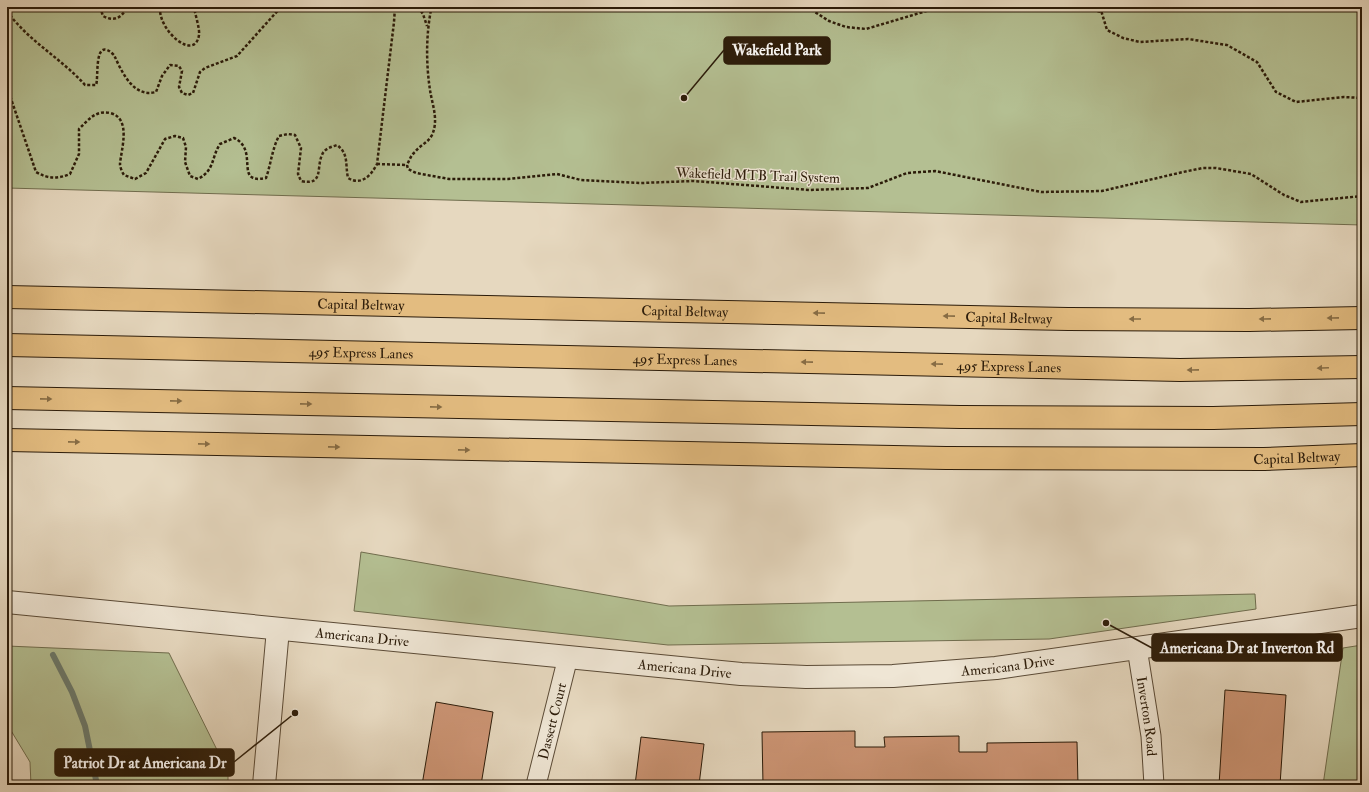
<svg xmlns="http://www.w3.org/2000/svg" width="1369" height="792" font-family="'IM FELL Double Pica',serif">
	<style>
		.green { fill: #b4bf92; stroke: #706d4e }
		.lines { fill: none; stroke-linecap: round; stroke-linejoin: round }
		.stream { stroke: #6b7a6d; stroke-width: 6 }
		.building { fill: #cd9575; stroke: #2b1b09 }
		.minor-casing { stroke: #5a4a36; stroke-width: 21 }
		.tertiary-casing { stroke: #5a4a36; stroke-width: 24 }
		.motorway-casing { stroke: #2b1b09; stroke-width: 24 }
		.path { stroke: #2b1b09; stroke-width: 2.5; stroke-dasharray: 3 2; stroke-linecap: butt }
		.minor { stroke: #efe6d5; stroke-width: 19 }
		.tertiary { stroke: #efe6d5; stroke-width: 22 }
		.motorway { stroke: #e3bc80; stroke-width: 22 }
		.oneway { fill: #876c44 }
		.labels { text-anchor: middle; stroke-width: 3; stroke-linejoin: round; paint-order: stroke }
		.street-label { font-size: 14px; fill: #2b1b09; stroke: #efe6d5 }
		.leader { fill: none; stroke: #2b1b09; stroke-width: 1.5 }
		.callout-dot { fill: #2b1b09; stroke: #efe6d5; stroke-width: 1.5 }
		.callout { fill: #2b1b09; stroke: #2b1b09; stroke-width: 1.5 }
		.callout-label { font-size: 15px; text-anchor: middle; font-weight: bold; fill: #fff }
	</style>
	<rect width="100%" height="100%" fill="#e6d8bf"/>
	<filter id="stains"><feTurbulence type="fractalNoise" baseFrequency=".005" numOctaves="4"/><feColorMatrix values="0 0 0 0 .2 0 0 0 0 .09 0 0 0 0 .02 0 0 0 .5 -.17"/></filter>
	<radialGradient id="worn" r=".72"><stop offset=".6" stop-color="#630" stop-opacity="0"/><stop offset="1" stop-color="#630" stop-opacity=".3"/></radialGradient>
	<g class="green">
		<polygon points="7,7 1362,7 1362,225 7,188"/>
		<polygon points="361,552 669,606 1255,594 1256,609 1049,639 668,645 354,611"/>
		<polygon points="1362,645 1362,785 1323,785 1343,648"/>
		<polygon points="7,646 169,653 228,772 228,785 31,785 30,762 7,724"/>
	</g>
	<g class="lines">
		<polyline class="stream" points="53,655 72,692 85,726 97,785"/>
	</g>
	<g class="building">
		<polygon points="1225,690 1286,695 1280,785 1219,785"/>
		<polygon points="436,702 493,712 481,785 422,785"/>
		<polygon points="855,731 855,747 885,747 884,737 959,736 959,752 987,752 987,743 1077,742 1078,785 763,785 762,732"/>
		<polygon points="641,737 704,744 699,785 635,785"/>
	</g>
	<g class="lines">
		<defs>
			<g id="minor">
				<path id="s1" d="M1137,648L1151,736L1154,785"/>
				<path id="s2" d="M536,785L568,657"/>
			</g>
			<g id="tertiary">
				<path id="s3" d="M7,602L741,674L806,677L893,676L996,668L1362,616"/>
				<polyline points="264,785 278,629"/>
			</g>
			<g id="motorway">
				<path id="s4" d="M7,297L1068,319L1249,320L1362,318"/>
				<path id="s5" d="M7,345L1180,370L1362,367"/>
				<polyline points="7,398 960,417 1213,418 1362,414"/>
				<path id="s6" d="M7,440L946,458L1264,459L1362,455"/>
			</g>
		</defs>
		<use href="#minor" class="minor-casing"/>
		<use href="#tertiary" class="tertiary-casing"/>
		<use href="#motorway" class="motorway-casing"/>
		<g class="path">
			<path d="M100,7L103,16C114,22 122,18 127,7"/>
			<path d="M160,7C158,31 195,62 199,35C200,29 195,14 194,7"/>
			<polyline points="418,7 423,14 427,26"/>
			<path d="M434,7L431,10C426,35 426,64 430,90C432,104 439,120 432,135C428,143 420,145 415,152C411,155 409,161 407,165L408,169L416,173L449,179H508L557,174L581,180L641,183L694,181L809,190L868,188L907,173L935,171L1041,192L1102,191L1183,172L1203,168H1216L1251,174L1284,195L1301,202L1362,196"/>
			<polyline points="807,7 829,21 846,27 866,29 940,7"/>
			<polyline points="812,7 825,10 834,7"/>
			<polyline points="950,7 994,9 1002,7"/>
			<polyline points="1078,7 1101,12"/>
			<polyline points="1100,7 1107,30 1123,38 1140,42 1188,39 1227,45 1257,62 1276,92 1296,102 1344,97 1362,98"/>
			<path d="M7,11C28,41 61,58 85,85H96C99,79 93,34 114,55C122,72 133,98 156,92L162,76L170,65L179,66L182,71L179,87L182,93L188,95L193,93L200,72L205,68L237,56L281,7"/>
			<path d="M7,87L36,172C48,179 58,179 70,174L79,154V129C89,119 96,110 110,113C132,118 121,150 120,164C120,167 122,172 124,175L135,179L146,173L165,139L175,136L183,138L186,147L185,162L190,176L198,179C215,170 211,158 220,144L234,138C260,150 233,185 266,178C271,164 272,149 279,136L288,134L295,135L301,148L298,174L301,181C324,186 316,168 322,155C324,149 331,147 337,145C349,154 345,164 348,178C361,186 371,176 377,164L394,22L395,7"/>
			<polyline points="377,164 407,165"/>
		</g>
		<use href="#minor" class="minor"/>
		<use href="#tertiary" class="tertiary"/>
		<use href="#motorway" class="motorway"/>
	</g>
	<defs><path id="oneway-solid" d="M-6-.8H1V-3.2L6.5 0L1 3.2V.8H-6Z"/></defs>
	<g class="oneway">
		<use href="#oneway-solid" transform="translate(819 313) rotate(-179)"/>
		<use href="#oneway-solid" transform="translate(949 316) rotate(-179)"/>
		<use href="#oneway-solid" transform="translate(1333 318) rotate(179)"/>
		<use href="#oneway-solid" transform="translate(1135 319) rotate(-180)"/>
		<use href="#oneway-solid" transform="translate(1265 319) rotate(179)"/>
		<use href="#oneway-solid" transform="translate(807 362) rotate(-179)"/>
		<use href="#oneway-solid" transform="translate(937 364) rotate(-179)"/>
		<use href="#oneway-solid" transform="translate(1323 368) rotate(178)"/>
		<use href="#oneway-solid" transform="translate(1193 370) rotate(179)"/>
		<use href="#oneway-solid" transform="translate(46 399) rotate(1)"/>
		<use href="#oneway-solid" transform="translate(176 401) rotate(1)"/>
		<use href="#oneway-solid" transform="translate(306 404) rotate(1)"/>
		<use href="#oneway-solid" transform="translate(436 407) rotate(1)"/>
		<use href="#oneway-solid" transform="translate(74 442) rotate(1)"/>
		<use href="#oneway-solid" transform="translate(204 444) rotate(1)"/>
		<use href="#oneway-solid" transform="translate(334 447) rotate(1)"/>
		<use href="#oneway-solid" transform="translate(464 450) rotate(1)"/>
	</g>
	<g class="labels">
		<g class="street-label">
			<text transform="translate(758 175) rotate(2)" y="5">Wakefield MTB Trail System</text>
			<text dy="5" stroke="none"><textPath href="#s4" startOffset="354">Capital Beltway</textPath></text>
			<text dy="5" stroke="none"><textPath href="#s4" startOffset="678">Capital Beltway</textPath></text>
			<text dy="5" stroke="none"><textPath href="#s4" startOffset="1002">Capital Beltway</textPath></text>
			<text dy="5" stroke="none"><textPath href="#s5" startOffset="354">495 Express Lanes</textPath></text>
			<text dy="5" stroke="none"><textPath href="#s5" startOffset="678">495 Express Lanes</textPath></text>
			<text dy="5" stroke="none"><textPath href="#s5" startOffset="1002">495 Express Lanes</textPath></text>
			<text dy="5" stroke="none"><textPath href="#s6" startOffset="1290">Capital Beltway</textPath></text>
			<text dy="5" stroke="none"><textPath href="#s3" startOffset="357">Americana Drive</textPath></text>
			<text dy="5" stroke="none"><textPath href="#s3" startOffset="1005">Americana Drive</textPath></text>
			<text dy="5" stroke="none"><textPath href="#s3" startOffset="681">Americana Drive</textPath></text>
			<text dy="5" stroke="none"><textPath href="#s1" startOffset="69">Inverton Road</textPath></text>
			<text dy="5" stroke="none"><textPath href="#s2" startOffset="66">Dassett Court</textPath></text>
		</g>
	</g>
	<path class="leader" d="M684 98L724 50M1106 623L1152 648M295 713L234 762"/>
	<g class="callout-dot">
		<circle cx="684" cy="98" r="4"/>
		<circle cx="1106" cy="623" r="4"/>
		<circle cx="295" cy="713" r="4"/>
	</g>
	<g class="callout">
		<rect x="724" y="37" width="106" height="27" rx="4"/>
		<rect x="1152" y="634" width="190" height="27" rx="4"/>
		<rect x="55" y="749" width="179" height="27" rx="4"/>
	</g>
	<g class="callout-label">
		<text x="777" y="55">Wakefield Park</text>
		<text x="1247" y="653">Americana Dr at Inverton Rd</text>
		<text x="145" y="768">Patriot Dr at Americana Dr</text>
	</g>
	<rect width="1369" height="792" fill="none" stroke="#e6d8bf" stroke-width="24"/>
	<rect x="8" y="8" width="1353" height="776" fill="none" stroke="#2b1b09" stroke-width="2"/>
	<rect x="12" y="12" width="1345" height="768" fill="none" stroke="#2b1b09"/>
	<rect width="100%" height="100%" filter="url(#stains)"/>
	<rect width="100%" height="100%" fill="url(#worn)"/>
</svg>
